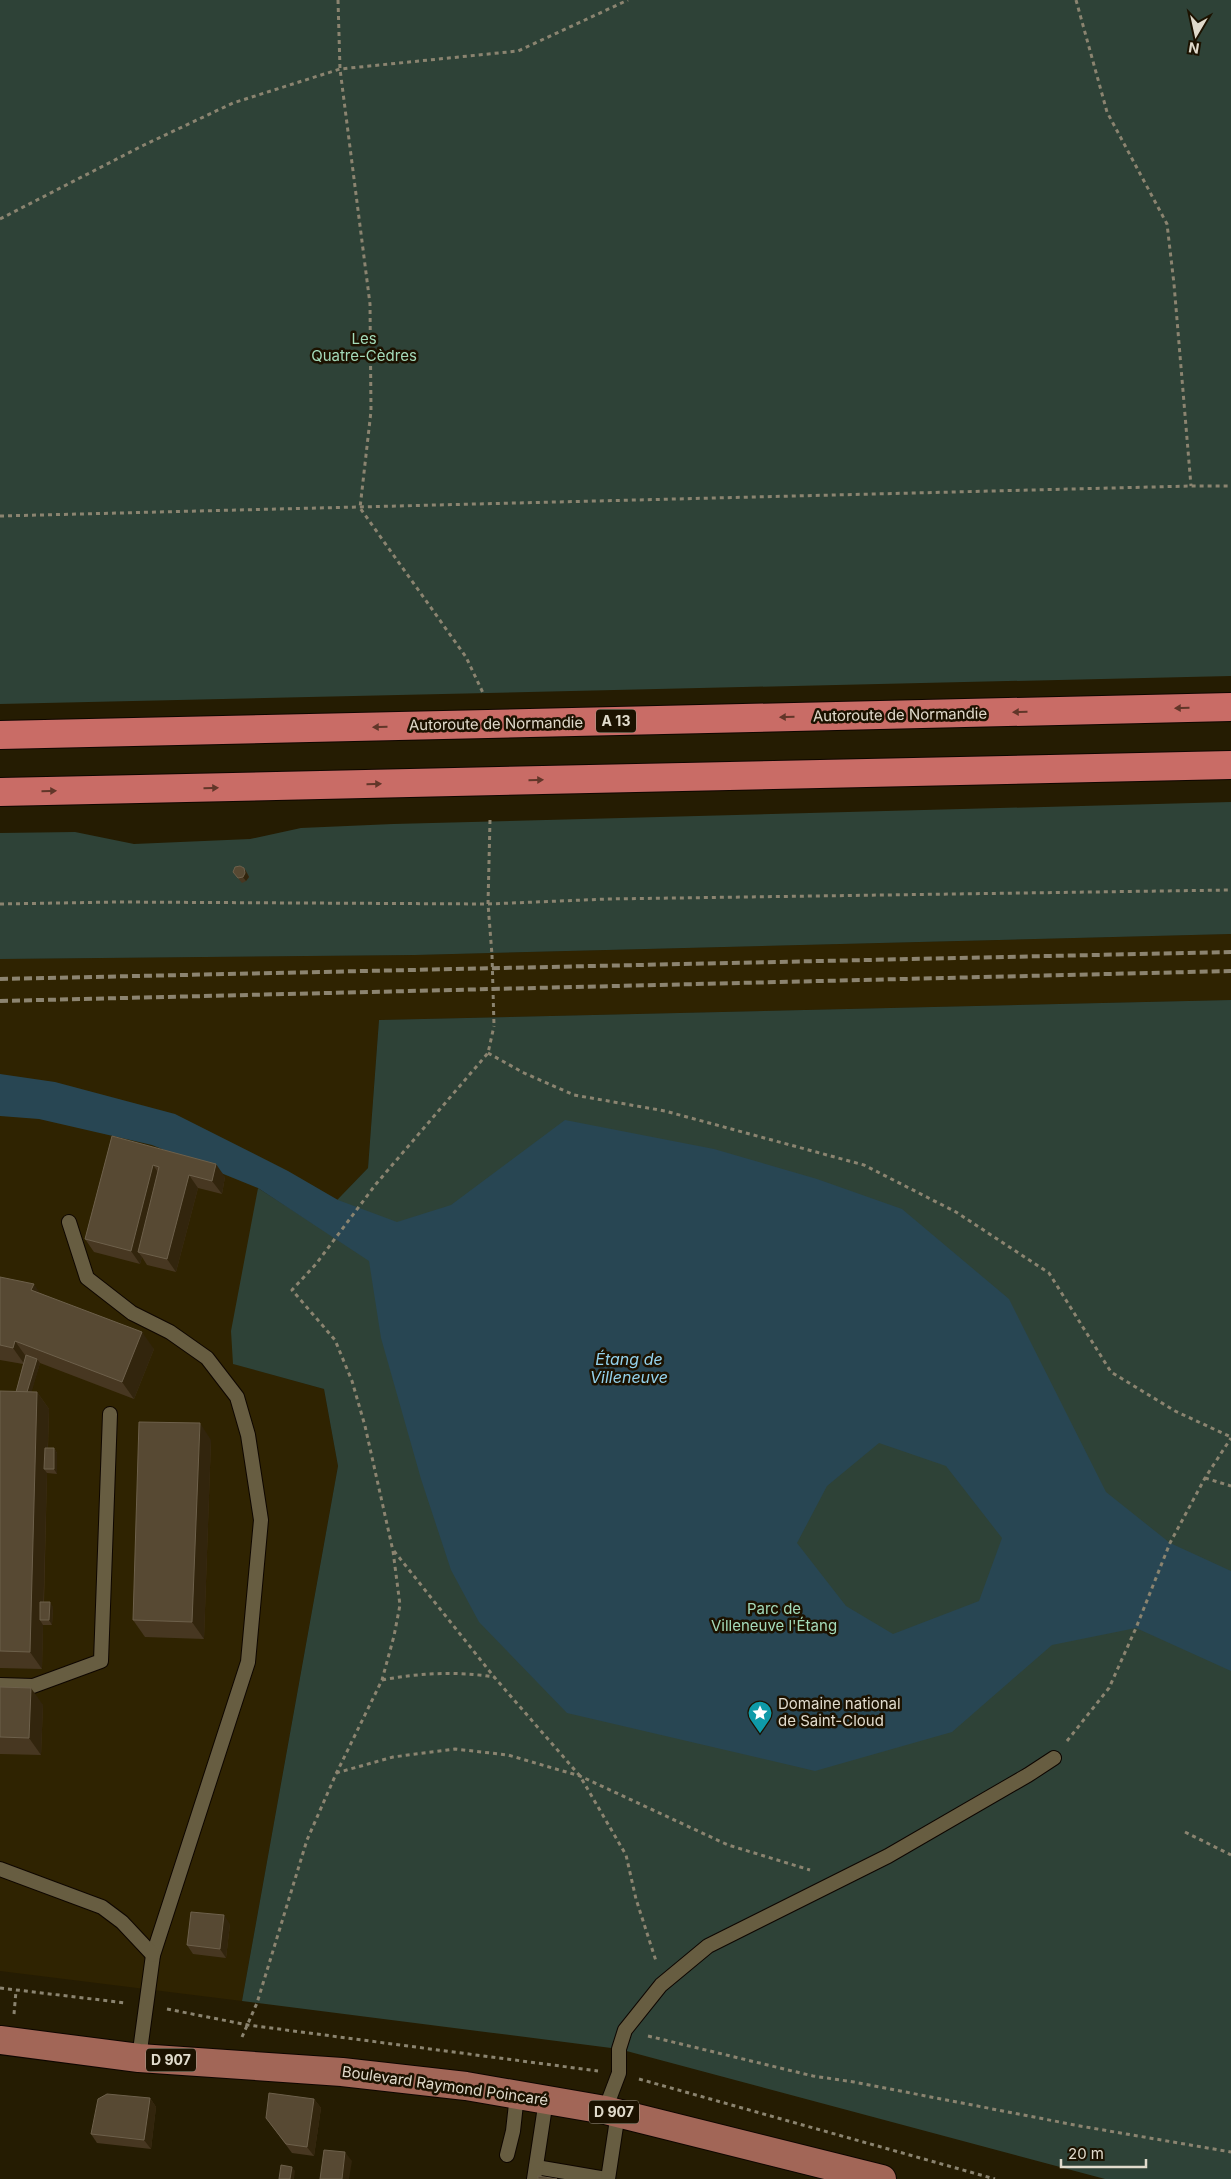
<svg xmlns="http://www.w3.org/2000/svg" width="1231" height="2179" font-family="Inter,sans-serif">
	<style>
		.built { fill: #2f2301 }
		.green { fill: #2e4237 }
		.water { fill: #284653; fill-rule: evenodd }
		.lines { fill: none; stroke-linecap: round; stroke-linejoin: round }
		.service-casing { stroke: #0e0600; stroke-width: 16 }
		.primary-casing { stroke: #0e0600; stroke-width: 30 }
		.motorway-casing { stroke: #0e0600; stroke-width: 30 }
		.path { stroke: #8b8470; stroke-width: 3; stroke-dasharray: 4 4; stroke-linecap: butt }
		.service { stroke: #675d41; stroke-width: 14 }
		.primary { stroke: #a26657; stroke-width: 28 }
		.motorway { stroke: #c96c66; stroke-width: 28 }
		.rail { stroke: #8c8470; stroke-width: 4; stroke-dasharray: 8 4; stroke-linecap: butt }
		.path-bridge { stroke: #8b8470; stroke-width: 3; stroke-dasharray: 4 4; stroke-linecap: butt }
		.wall { fill: #473721 }
		.shaded-wall { fill: #32250d }
		.building { fill: #574933; stroke: #6d604b }
		.oneway { fill: #613629 }
		.labels { text-anchor: middle; stroke-width: 5; stroke-linejoin: round; paint-order: stroke }
		.shield { fill: #1c1200; stroke: #a69f8f; stroke-width: 1 }
		.shield-label { font-size: 14px; font-weight: bold; fill: #e1dbcc }
		.park-label { font-size: 15px; fill: #a4dbba; stroke: #1c1200 }
		.street-label { font-size: 15px; fill: #e1dbcc; stroke: #1c1200 }
		.poi-label { font-size: 15px; fill: #e1dbcc; stroke: #1c1200; text-anchor: start }
		.water-label { font-size: 16px; font-style: italic; fill: #94d2ec; stroke: #1c1200 }
	</style>
	<rect width="100%" height="100%" fill="#251c02"/>
	<polygon class="built" points="1231,934 1231,1000 379,1020 368,1168 314,1225 258,1188 234,1364 324,1389 338,1466 242,2001 0,1971 0,959 415,955"/>
	<g class="green">
		<polygon points="0,0 1231,0 1231,676 0,704"/>
		<polygon points="1231,802 1231,934 415,955 0,959 0,833 75,832 134,844 250,839 301,828 393,824"/>
		<polygon points="1231,1000 1231,2179 1105,2179 619,2049 242,2001 338,1466 324,1389 233,1364 231,1331 258,1188 314,1224 368,1168 379,1020"/>
	</g>
	<path class="water" d="M0,1074L55,1082L175,1114L288,1171L338,1200L397,1222L451,1205L565,1120L714,1149L817,1179L902,1209L1009,1299L1106,1492L1170,1543L1231,1571V1671L1136,1628L1052,1645L952,1732L815,1771L567,1713L479,1622L451,1570L421,1479L381,1338L369,1261L258,1188L152,1145L39,1119L0,1116ZM879,1443L946,1466L1002,1538L979,1601L893,1634L846,1606L797,1543L827,1486Z"/>
	<g class="lines">
		<defs>
			<g id="service">
				<polyline points="69,1222 87,1278 132,1313 170,1332 207,1358 237,1397 248,1435 261,1520 248,1662 153,1955 139,2058"/>
				<polyline points="0,1685 33,1686 101,1661 110,1414"/>
				<polyline points="0,1869 102,1907 122,1922 153,1955"/>
				<polyline points="605,2110 619,2073 619,2049 625,2030 661,1985 708,1946 888,1856 1028,1775 1054,1758"/>
				<polyline points="507,2155 513,2131 517,2095"/>
				<polyline points="536,2167 606,2179"/>
				<polyline points="534,2179 546,2100"/>
				<polyline points="608,2179 618,2113"/>
			</g>
			<polyline id="primary" points="0,2040 139,2058 342,2072 466,2086 605,2110 882,2179"/>
			<g id="motorway">
				<polyline points="0,735 1231,707"/>
				<polyline points="0,792 1231,765"/>
			</g>
		</defs>
		<use href="#service" class="service-casing"/>
		<use href="#primary" class="primary-casing"/>
		<use href="#motorway" class="motorway-casing"/>
		<g class="path">
			<polyline points="338,0 340,69 370,304 371,411 360,508 466,657 484,695"/>
			<polyline points="1076,0 1107,112 1167,224 1174,284 1191,486"/>
			<polyline points="0,219 144,145 233,103 340,69 518,51 628,0"/>
			<polyline points="0,516 1191,486 1231,486"/>
			<polyline points="490,820 488,904 492,955"/>
			<polyline points="0,904 118,902 488,904 607,899 1231,890"/>
			<polyline points="488,1053 524,1073 574,1095 665,1111 864,1165 956,1212 1049,1273 1111,1372 1175,1411 1231,1437"/>
			<polyline points="1205,1478 1231,1486"/>
			<polyline points="394,1551 495,1678 580,1776 626,1855 636,1899 656,1961"/>
			<path d="M382,1680C420,1673 456,1671 494,1677"/>
			<polyline points="1067,1741 1109,1688 1136,1628 1170,1543 1205,1478 1231,1438"/>
			<polyline points="336,1773 393,1757 455,1749 508,1755 580,1776 728,1845 810,1870"/>
			<polyline points="1185,1832 1231,1855"/>
			<polyline points="0,1988 126,2003"/>
			<polyline points="167,2009 248,2025 598,2071"/>
			<polyline points="14,2014 16,1991"/>
			<polyline points="648,2036 813,2076 854,2082 1080,2126 1231,2152"/>
			<polyline points="242,2037 257,2003 307,1840 336,1774 382,1680 394,1636 400,1605 393,1551 365,1426 352,1381 335,1340 292,1290 316,1264 376,1184 488,1053 494,1026"/>
			<polyline points="639,2079 995,2179"/>
		</g>
		<use href="#service" class="service"/>
		<use href="#primary" class="primary"/>
		<use href="#motorway" class="motorway"/>
		<g class="rail">
			<polyline points="0,979 1231,952"/>
			<polyline points="0,1001 1231,971"/>
		</g>
		<polyline class="path-bridge" points="492,955 494,1026"/>
	</g>
	<g class="wall">
		<polygon points="244,868 247,873 249,877 246,881 242,883 233,872"/>
		<polygon points="112,1136 225,1177 222,1194 198,1188 176,1272 147,1265 142,1257 140,1264 94,1252 85,1239"/>
		<polygon points="0,1277 40,1293 154,1349 134,1399 40,1363 31,1392 37,1392 49,1409 48,1448 54,1448 57,1453 57,1474 47,1473 44,1602 53,1607 52,1625 43,1625 42,1669 0,1668 0,1391 16,1392 23,1364 0,1360"/>
		<polygon points="211,1440 204,1639 145,1637 133,1620"/>
		<polygon points="0,1687 43,1705 41,1755 0,1754"/>
		<polygon points="230,1924 226,1958 193,1954 187,1945"/>
		<polygon points="150,2098 156,2107 151,2149 97,2143 91,2134"/>
		<polygon points="314,2099 321,2108 314,2156 292,2153 266,2118"/>
	</g>
	<g class="shaded-wall">
		<polygon points="244,868 247,873 249,877 246,881 243,877"/>
		<polygon points="216,1164 225,1177 222,1194 212,1181"/>
		<polygon points="153,1165 162,1178 138,1252 142,1257 140,1264 131,1251"/>
		<polygon points="189,1175 198,1188 176,1272 167,1259"/>
		<polygon points="34,1284 45,1301 31,1290"/>
		<polygon points="142,1332 154,1349 134,1399 122,1382"/>
		<polygon points="15,1341 27,1358 25,1365 13,1348"/>
		<polygon points="37,1359 40,1363 27,1408 23,1404"/>
		<polygon points="37,1392 49,1409 47,1469 44,1469 47,1473 43,1620 40,1620 43,1625 42,1669 30,1652"/>
		<polygon points="200,1423 211,1440 204,1639 192,1622"/>
		<polygon points="54,1448 57,1453 57,1474 54,1469"/>
		<polygon points="50,1602 53,1607 52,1625 49,1620"/>
		<polygon points="31,1688 43,1705 41,1755 29,1738"/>
		<polygon points="224,1915 230,1924 226,1958 220,1949"/>
		<polygon points="150,2098 156,2107 151,2149 144,2140"/>
		<polygon points="314,2099 321,2108 314,2156 307,2147"/>
		<polygon points="345,2152 352,2161 349,2179 342,2179"/>
		<polygon points="292,2167 295,2171 294,2179 290,2179"/>
	</g>
	<g class="building">
		<polygon points="240,866 244,868 245,873 243,877 238,878 233,872 235,867"/>
		<polygon points="112,1136 216,1164 212,1181 189,1175 167,1259 138,1252 159,1167 153,1165 131,1251 85,1239"/>
		<polygon points="0,1277 34,1284 31,1290 142,1332 122,1382 15,1341 13,1348 0,1345"/>
		<polygon points="26,1355 37,1359 27,1392 16,1392"/>
		<polygon points="0,1391 37,1392 30,1652 0,1651"/>
		<polygon points="139,1422 200,1423 192,1622 133,1620"/>
		<polygon points="45,1448 54,1448 54,1469 44,1469"/>
		<polygon points="40,1602 50,1602 49,1620 40,1620"/>
		<polygon points="0,1687 31,1688 29,1738 0,1737"/>
		<polygon points="191,1912 224,1915 220,1949 187,1945"/>
		<polygon points="269,2093 314,2099 307,2147 286,2144 266,2118"/>
		<polygon points="107,2094 150,2098 144,2140 91,2134 98,2099"/>
		<polygon points="324,2150 345,2152 342,2179 320,2179"/>
		<polygon points="281,2165 292,2167 290,2179 279,2179"/>
		<polygon points="538,2176 557,2179 538,2179"/>
	</g>
	<defs><path id="oneway-solid" d="M-6-.8H1V-3.2L6.5 0L1 3.2V.8H-6Z" transform="scale(1.25)"/></defs>
	<g class="oneway">
		<use href="#oneway-solid" transform="translate(1182 708) rotate(179)"/>
		<use href="#oneway-solid" transform="translate(1020 712) rotate(179)"/>
		<use href="#oneway-solid" transform="translate(787 717) rotate(179)"/>
		<use href="#oneway-solid" transform="translate(380 727) rotate(179)"/>
		<use href="#oneway-solid" transform="translate(536 780) rotate(-1)"/>
		<use href="#oneway-solid" transform="translate(374 784) rotate(-1)"/>
		<use href="#oneway-solid" transform="translate(211 788) rotate(-1)"/>
		<use href="#oneway-solid" transform="translate(49 791) rotate(-1)"/>
	</g>
	<defs>
		<symbol id="sight-pin" viewBox="-11 -11 22 30"><path d="M0 17L-7.5 6A9.5 9.5 0 1 1 7.5 6Z" fill="#0f9aa8" stroke="#1c1200"/><path d="M0-6L1.8-2.2L6-1.7L2.9 1.2L3.7 5.4L0 3.3L-3.7 5.4L-2.9 1.2L-6-1.7L-1.8-2.2Z" fill="#fff"/></symbol>
	</defs>
	<g fill-rule="evenodd">
		<use href="#sight-pin" x="746" y="1699" width="28" height="38"/>
	</g>
	<g class="labels">
		<g class="shield">
			<rect x="596" y="709.5" width="40" height="23" rx="4"/>
			<rect x="146" y="2048.5" width="50" height="23" rx="4"/>
			<rect x="589" y="2100.5" width="50" height="23" rx="4"/>
		</g>
		<g class="shield-label">
			<text x="616" y="726">A 13</text>
			<text x="171" y="2065">D 907</text>
			<text x="614" y="2117">D 907</text>
		</g>
		<g class="park-label">
			<text x="364" y="344">Les<tspan x="364" dy="17">Quatre-Cèdres</tspan></text>
			<text x="774" y="1614">Parc de<tspan x="774" dy="17">Villeneuve l'Étang</tspan></text>
		</g>
		<g class="street-label">
			<text transform="translate(900 715) rotate(-1)" y="5">Autoroute de Normandie</text>
			<text transform="translate(496 724) rotate(-1)" y="5">Autoroute de Normandie</text>
			<text transform="translate(445 2086) rotate(8)" y="5">Boulevard Raymond Poincaré</text>
		</g>
		<g class="poi-label">
			<text x="778" y="1709">Domaine national<tspan x="778" dy="17">de Saint-Cloud</tspan></text>
		</g>
		<g class="water-label">
			<text x="629" y="1365">Étang de<tspan x="629" dy="18">Villeneuve</tspan></text>
		</g>
	</g>
	<g transform="translate(1196 35) rotate(189)" stroke="#1c1200" stroke-width="4" paint-order="stroke">
	<path d="M0-4L9 19L0 12L-9 19Z" fill="#e1dbcc"/>
	<text y="-8" font-size="14" font-weight="bold" text-anchor="middle" fill="#e1dbcc">N</text>
	</g>
	<path d="M1061 2159v8h85v-8" fill="none" stroke="#e1dbcc" stroke-width="2.5"/>
	<text x="1068" y="2159" font-size="15" fill="#e1dbcc" stroke="#1c1200" stroke-width="4" paint-order="stroke">20 m</text>
</svg>
